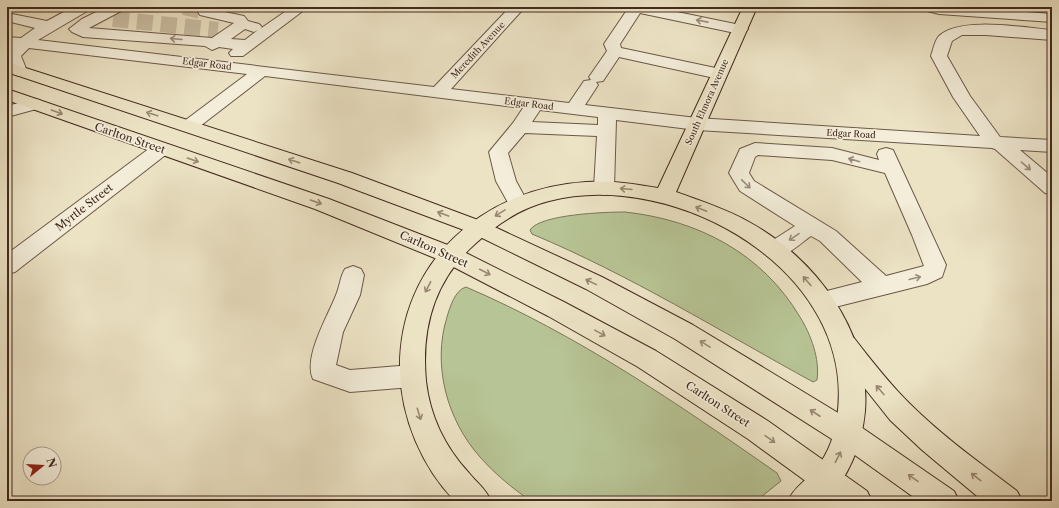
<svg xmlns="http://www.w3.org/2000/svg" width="1059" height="508" font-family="'Libre Caslon Text',serif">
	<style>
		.green { fill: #b7c495; stroke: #7d775a }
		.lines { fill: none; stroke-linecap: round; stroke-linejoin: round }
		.minor-tunnel { stroke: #cabea4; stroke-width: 16; stroke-dasharray: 16 8; stroke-linecap: butt }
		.minor-casing { stroke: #6d5848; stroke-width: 2 }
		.major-casing { stroke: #432a1e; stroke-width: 2 }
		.highway-casing { stroke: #432a1e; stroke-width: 2 }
		.minor { fill: #f3edd9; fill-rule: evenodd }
		.major { fill: #ece3c5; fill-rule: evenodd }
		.highway { fill: #ece3c5; fill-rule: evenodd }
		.oneway { stroke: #9b8c7c }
		.oneway2 { stroke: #988672 }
		.labels { text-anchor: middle; stroke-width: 3.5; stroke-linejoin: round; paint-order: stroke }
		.far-street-label { font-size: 9px; fill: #432a1e; stroke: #f3edd9 }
		.street-label { font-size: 11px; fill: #432a1e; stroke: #f3edd9 }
	</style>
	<rect width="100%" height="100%" fill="#ece3c5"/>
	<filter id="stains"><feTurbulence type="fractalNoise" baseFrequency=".005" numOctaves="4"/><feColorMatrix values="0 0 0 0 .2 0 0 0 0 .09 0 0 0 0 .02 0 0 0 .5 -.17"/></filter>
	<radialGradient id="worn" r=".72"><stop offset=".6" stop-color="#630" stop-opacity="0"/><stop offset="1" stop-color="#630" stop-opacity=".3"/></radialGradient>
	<g class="green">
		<path d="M625,212C698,220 762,253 800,317C811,335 820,359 817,380L813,382C720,331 630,275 532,234L530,230C540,214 607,212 625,212Z"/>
		<path d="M466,287C578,335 678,404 777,473L781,481L756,501H531C512,488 495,474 480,457C447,420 432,365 447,317C450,307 455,290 466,287Z"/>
	</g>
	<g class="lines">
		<g class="minor-tunnel">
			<polyline points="184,7 205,12"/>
			<polyline points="113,19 218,30"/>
		</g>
		<defs>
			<g id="minor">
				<path d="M73,7H91L89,10L38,40L434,87L510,7H525L451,89L569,103L584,81L591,80L589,77L607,51L604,44L629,7H653L745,26L748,29L745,32L740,34L640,13L620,44L621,48L725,70L727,74L725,78L719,79L619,57L603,81L596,82L598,85L585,105L697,118L980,136L953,97L931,56C933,50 935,40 939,36C960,16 1025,28 1052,30V40L986,35H962L952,41L947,56L970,96L1000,137L1052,140V152L1020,150L1052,177V195L1045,193L995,149L992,148L697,130L616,120L614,188L611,193L604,195L597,193L594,188L597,136L525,133L508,153L516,181L528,203L525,208L518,210L511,208L496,181L489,152L513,123L523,108L265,76L195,130L189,132L183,130L180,126L183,122L247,74L29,48L21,56L27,71L25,74L19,76L13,74L7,61V52L12,47H7V37L21,38L35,28L7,21V13L47,21ZM540,110L598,117V125L532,122Z"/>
				<path d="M106,7H125L123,10L89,28L212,38L234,23L200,15L198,12L200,9L205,8L244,16L248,21L259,24L262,27L260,29L292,7H308L243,56H231L229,53L233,49L219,47L212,50L205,46L83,37L72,32L69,29L82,19ZM245,29L254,32L258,30L245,40L231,39Z"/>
				<polygon points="921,7 959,7 1052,14 1052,22 939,14 923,10"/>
				<polygon points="34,99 40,100 43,104 40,108 7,117 7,106"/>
				<polygon points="161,143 168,145 170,149 168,153 15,272 7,274 7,254 154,145"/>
				<path d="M755,143L832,148L879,160L877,154L879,150L886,148L893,150L946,265L942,277L927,284L823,310L815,308L811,301L815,294L862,282L820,241L811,236C798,245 784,261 767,256L764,250L767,244L795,226L740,191L729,173L740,149ZM758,155L832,160L885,173L912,235L924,266L886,276L836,231L754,181L749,173L755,157Z"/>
				<path d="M353,266L361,269L364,275L360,295L343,332L336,365L350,370L412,365L421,368L425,376L421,384L412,387L350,392L313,379C303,357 328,316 336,295C340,286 340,277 345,269Z"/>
			</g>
			<path id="major" d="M743,7H757L676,192C701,201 726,209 749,222C816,259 871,332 865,411C862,444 849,478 825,501H788C793,489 802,484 811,474C826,459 834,439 837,418C859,272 676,168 549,201C521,208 497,224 476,243C435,279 421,327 426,381C430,416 445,447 469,473C477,483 486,489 491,501H455C422,467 401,418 400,370C398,263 483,188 586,182C611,180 634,184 658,188Z"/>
			<g id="highway">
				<polygon points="7,62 352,173 486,223 602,277 693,325 858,425 954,491 959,501 919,501 838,443 675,339 586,289 472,233 338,183 7,72"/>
				<polygon points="7,89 329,199 458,249 564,302 656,351 768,421 867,491 872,501 833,501 748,439 638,367 548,316 442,261 315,209 7,100"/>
				<path d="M845,335L854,338C871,360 889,383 909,403C942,436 980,463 1017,491L1022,501H983L959,481L922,450L890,420L836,352L833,345L836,338Z"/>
			</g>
		</defs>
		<use href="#minor" class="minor-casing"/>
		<use href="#major" class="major-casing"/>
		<use href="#highway" class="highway-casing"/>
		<use href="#minor" class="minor"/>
		<use href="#major" class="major"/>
		<use href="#highway" class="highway"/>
	</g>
	<defs><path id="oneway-shaft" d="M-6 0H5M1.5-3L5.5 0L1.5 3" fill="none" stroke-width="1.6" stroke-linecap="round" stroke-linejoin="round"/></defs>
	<g class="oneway">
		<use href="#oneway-shaft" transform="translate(702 21) rotate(-169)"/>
		<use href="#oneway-shaft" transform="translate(176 39) rotate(-175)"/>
		<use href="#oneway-shaft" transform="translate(854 160) rotate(-164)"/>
		<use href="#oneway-shaft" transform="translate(1026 166) rotate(41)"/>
		<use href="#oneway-shaft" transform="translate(746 184) rotate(44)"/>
		<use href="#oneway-shaft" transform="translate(794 237) rotate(146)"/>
		<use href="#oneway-shaft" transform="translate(915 278) rotate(-14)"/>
	</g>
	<g class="oneway2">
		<use href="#oneway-shaft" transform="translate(57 112) rotate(20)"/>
		<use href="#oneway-shaft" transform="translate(152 114) rotate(-162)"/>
		<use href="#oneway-shaft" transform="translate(193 160) rotate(19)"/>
		<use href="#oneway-shaft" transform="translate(294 161) rotate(-162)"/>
		<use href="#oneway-shaft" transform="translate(626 189) rotate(-175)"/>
		<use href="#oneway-shaft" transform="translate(316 202) rotate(19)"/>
		<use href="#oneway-shaft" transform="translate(701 209) rotate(-158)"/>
		<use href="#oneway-shaft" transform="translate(500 213) rotate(148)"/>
		<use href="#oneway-shaft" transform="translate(443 214) rotate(-160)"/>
		<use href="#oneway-shaft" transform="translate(485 272) rotate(27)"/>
		<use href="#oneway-shaft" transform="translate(807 281) rotate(-130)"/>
		<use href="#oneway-shaft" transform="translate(591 282) rotate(-154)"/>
		<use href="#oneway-shaft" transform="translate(428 287) rotate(117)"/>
		<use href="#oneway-shaft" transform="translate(600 333) rotate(29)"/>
		<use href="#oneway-shaft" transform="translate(705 344) rotate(-149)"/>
		<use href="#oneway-shaft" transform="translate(880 390) rotate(-131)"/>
		<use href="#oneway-shaft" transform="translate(815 413) rotate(-147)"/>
		<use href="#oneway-shaft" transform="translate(419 414) rotate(73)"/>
		<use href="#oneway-shaft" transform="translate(770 439) rotate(35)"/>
		<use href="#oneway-shaft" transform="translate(838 457) rotate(-63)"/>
		<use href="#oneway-shaft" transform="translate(976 477) rotate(-142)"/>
		<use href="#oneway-shaft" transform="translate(913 478) rotate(-145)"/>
	</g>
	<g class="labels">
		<g class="far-street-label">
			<text transform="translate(478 50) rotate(-47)" y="3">Meredith Avenue</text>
			<text transform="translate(207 64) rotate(7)" y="3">Edgar Road</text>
			<text transform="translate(707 102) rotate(-66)" y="3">South Elmora Avenue</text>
			<text transform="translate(529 104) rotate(7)" y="3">Edgar Road</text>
			<text transform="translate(851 134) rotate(3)" y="3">Edgar Road</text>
		</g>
		<g class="street-label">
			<text transform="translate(130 138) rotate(19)" y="4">Carlton Street</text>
			<text transform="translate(84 207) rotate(-38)" y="4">Myrtle Street</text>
			<text transform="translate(434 249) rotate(24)" y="4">Carlton Street</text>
			<text transform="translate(718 404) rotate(33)" y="4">Carlton Street</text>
		</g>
	</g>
	<rect width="1059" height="508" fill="none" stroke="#ece3c5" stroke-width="24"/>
	<rect x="8" y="8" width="1043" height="492" fill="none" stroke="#432a1e" stroke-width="2"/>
	<rect x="12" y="12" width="1035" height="484" fill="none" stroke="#432a1e"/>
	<g transform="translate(42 466) rotate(72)"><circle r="19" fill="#f3edd9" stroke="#ad9f8e"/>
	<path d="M0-3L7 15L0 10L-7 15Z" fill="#8f2418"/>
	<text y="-6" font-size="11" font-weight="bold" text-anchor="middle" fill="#432a1e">N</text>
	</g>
	<rect width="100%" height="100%" filter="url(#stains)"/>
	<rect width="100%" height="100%" fill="url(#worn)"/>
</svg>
